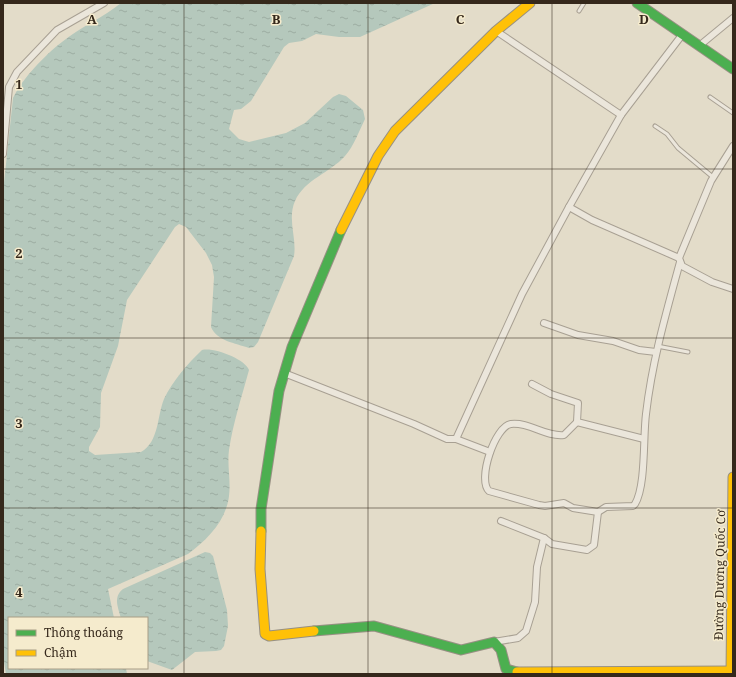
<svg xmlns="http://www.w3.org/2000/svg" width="736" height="677" font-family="'Noto Serif',serif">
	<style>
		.water { fill: url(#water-ripples) }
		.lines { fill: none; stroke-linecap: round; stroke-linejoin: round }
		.lane-casing { stroke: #a8a093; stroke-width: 5 }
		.street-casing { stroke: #a8a093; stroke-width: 8 }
		.fast-casing { stroke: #979083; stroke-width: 11 }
		.slow-casing { stroke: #979083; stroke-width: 11 }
		.lane { stroke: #ebe6db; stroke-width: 3 }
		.street { stroke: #ebe6db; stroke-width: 6 }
		.fast { stroke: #4caf50; stroke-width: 9 }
		.slow { stroke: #ffc107; stroke-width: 9 }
		.grid { fill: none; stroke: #35281b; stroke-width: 1; stroke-opacity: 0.55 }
		.labels { text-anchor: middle; stroke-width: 3; stroke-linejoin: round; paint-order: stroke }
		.street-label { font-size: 12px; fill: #35281b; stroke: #f5ebcd }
		.grid-label { font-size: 13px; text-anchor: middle; font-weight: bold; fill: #35281b; stroke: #f5ebcd; stroke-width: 3; stroke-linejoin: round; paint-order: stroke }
	</style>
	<defs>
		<pattern id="water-ripples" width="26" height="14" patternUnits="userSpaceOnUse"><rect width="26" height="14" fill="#b5c8bc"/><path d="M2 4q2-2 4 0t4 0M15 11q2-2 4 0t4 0" fill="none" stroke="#9caca1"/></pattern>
	</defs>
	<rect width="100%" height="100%" fill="#e3dcc9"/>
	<g class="water">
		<path d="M121,3H435L360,37H339L316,34L302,41L289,43L284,47L251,101L241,109L234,110L229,129L239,139L249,142L286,133L305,123L333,97L339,94L346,96L363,110L365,119C359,131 354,146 345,156C330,173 305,179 295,201C287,219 297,238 294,256L258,342L254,347L249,348C235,343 217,341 211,327L214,277L212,265L206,253L186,227L179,224L175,227L127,300L118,346L101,393L100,427L89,447V451L95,455L141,452C159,442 157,416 164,399C172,382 188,363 202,350C214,347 245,359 249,370C242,396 233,423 229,450C227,465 231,481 229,496C226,521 207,540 188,554L108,589L114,618H9V668H126L127,674H6L3,656V192L13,98C22,79 45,55 62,42C80,27 103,18 121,3Z"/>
		<path d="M205,552L210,553L213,556L227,610L228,626L224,646L221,650L216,651L195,652L172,670L147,661V618H121C118,607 113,597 123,589Z"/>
	</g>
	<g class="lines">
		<defs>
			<g id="lane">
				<polyline points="579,11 584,3"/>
				<polyline points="710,97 733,113"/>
				<polyline points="655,126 667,134 678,148 714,178"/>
				<polyline points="657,346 688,352"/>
			</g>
			<g id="street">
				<polyline points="496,31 621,115"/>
				<polyline points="699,46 733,18"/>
				<polyline points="733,146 711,181 679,258 682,266 712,282 733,289"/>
				<polyline points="3,154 9,87 17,72 57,30 104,3"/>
				<polyline points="679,258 592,220 569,207 621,115 682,35"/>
				<polyline points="544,323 578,335 613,341 639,350 656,352"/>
				<polyline points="284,373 414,424 447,439 456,439 522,294 569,207"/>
				<polyline points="532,384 551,394 578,403 577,422 644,439"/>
				<path d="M577,422L564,435C545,437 530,422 511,424C495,426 477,480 489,491L539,505L545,506L564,503L573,508L598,512"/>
				<polyline points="456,439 490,452"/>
				<path d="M501,521L544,538L552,544L587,550L594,545L598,512L606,507L633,506L635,504C646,486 643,437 646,414C652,362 666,313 680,262"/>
				<polyline points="494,642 518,638 526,631 535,602 537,567 544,538"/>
			</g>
			<g id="fast">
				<polyline points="637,3 733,69"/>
				<polyline points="261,531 261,509 279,391 292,347 341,230"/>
				<polyline points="314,631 374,626 461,650 494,642 501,650 506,669 517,672"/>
			</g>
			<g id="slow">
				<polyline points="341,230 378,156 395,131 496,31 530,3"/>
				<polyline points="261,531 260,569 265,634 269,636 314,631"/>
				<polyline points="517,672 733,671"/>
				<polyline points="731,674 733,477"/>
			</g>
		</defs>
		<use href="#lane" class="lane-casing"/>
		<use href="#street" class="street-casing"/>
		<use href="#fast" class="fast-casing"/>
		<use href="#slow" class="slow-casing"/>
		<use href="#lane" class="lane"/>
		<use href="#street" class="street"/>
		<use href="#fast" class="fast"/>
		<use href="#slow" class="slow"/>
	</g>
	<path class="grid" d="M184,3V674M368,3V674M552,3V674M3,169H733M3,338H733M3,508H733"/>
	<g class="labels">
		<g class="street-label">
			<text transform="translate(720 575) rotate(-89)" y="4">Đường Dương Quốc Cơ</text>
		</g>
	</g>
	<g class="grid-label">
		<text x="92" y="24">A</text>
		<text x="276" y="24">B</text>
		<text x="460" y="24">C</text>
		<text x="644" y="24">D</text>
		<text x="19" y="89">1</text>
		<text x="19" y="258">2</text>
		<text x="19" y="428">3</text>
		<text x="19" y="597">4</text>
	</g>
	<rect width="736" height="677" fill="none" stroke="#35281b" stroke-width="8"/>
	<rect x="8" y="617" width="140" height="52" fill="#f5ebcd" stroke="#a89d86"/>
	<rect x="16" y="630" width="20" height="6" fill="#4caf50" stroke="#a89d86"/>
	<text x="44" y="637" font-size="12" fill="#35281b">Thông thoáng</text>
	<rect x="16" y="650" width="20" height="6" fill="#ffc107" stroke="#a89d86"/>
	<text x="44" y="657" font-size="12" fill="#35281b">Chậm</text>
</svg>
